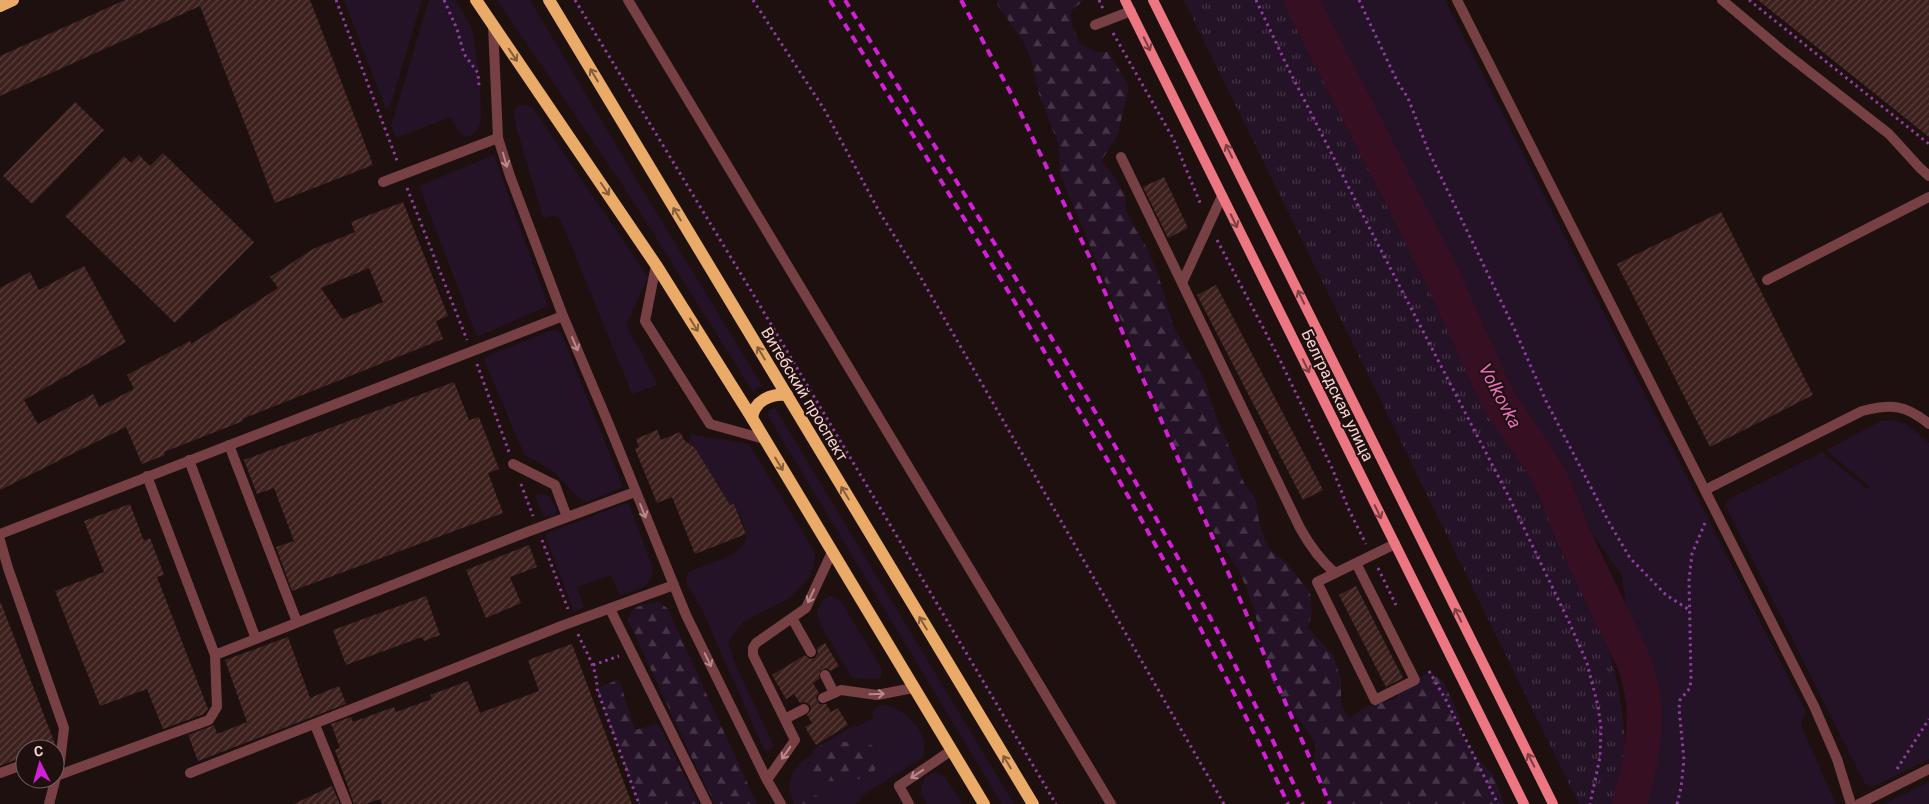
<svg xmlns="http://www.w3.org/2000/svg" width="1929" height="804" font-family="Roboto,sans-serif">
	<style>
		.green { fill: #241327 }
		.forest { fill: url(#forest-firs) }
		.park { fill: url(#park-tufts) }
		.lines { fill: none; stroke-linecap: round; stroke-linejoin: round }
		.river { stroke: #360f22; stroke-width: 35 }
		.building { fill: url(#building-hatch); fill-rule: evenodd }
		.path { stroke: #8f3da1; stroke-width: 3; stroke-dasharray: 2.5 4; stroke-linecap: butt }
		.lane { stroke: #764045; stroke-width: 10 }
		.street { stroke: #764045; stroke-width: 10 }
		.secondary { stroke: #ec7681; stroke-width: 10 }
		.primary { stroke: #eaaa68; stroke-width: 12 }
		.rail { stroke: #d51ed9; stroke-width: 4; stroke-dasharray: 8 6; stroke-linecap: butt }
		.oneway { stroke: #7b3e42 }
		.oneway2 { stroke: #845d3c }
		.oneway3 { stroke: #b8898c }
		.labels { text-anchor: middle; stroke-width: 4; stroke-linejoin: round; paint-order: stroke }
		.street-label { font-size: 16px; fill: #f9d2d2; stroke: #1e100f }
		.water-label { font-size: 18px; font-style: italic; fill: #eb6ec0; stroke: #1e100f }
	</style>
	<defs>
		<pattern id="forest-firs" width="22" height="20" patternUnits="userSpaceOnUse" patternTransform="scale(1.25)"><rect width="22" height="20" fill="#241327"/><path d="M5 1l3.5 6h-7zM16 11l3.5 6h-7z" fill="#453445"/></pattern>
		<pattern id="park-tufts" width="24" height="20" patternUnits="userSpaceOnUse" patternTransform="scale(1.25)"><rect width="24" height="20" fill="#241327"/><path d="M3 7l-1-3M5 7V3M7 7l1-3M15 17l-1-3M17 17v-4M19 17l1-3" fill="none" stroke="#453445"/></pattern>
		<pattern id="building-hatch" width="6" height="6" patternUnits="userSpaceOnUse" patternTransform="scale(1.25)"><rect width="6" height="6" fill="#3c201e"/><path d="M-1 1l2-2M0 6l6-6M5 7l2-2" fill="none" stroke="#59403e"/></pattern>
	</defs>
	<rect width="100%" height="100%" fill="#1e100f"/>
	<g class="green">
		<polygon points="344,0 422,0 390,106 386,109"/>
		<path d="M429,0H455L471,26L474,39L480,84L481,120C480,130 469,143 459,132C455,128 454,122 451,117L396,138L391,126Z"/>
		<polygon points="497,0 530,0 639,184 763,387 758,387 753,392 626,190"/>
		<polygon points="1318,0 1445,0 1806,712 1801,725 1836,804 1642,804 1655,755 1656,727 1655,705 1650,680 1643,658 1628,623 1622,576 1587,526 1555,458 1535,426 1510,398 1476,319"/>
		<polygon points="525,105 532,107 648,277 626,325 658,385 632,394 560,218 554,216 543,218 516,126 514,112 517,106"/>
		<polygon points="494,155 548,306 477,337 419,186"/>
		<polygon points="552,330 557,330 562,335 623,487 587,502 580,499 553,471 524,454 484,360 487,356"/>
		<polygon points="774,408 777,411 1014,804 1002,804 768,416 769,410"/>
		<polygon points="1891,420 1906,424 1929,443 1929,759 1872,787 1865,784 1725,505 1729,499 1822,452 1867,489 1869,486 1826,450 1881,421"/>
		<path d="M691,434L749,444L810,544L815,555L814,566L808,579L788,599L743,622L728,642L736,666L770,738L773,746L769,751L764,750L703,612L687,584L686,577L689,572C704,564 748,556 746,534C746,525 738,513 734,504L730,505L695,448L689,443Z"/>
		<polygon points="544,494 550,497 557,511 554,516 543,517 535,495"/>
		<path d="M624,504H629L653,569C653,588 634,591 620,595L611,575L577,587L584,607L574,612L545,534Z"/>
		<polygon points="830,596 837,598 841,602 882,669 881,677 878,679 852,678 821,626 817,612 824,599"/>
		<path d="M885,705C905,708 933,736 922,758L861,796L860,801L855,804H827L815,795L805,797L798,804H794C783,779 793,766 814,753L847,781L863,778L874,772L871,745L848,742H826L854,725L856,727L874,718L872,712L878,707Z"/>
		<path d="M935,772L944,776L962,804H927C920,794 919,787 926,776Z"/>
		<polygon points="1929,782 1929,804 1884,804"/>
	</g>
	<g class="forest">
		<polygon points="998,0 1084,0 1071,11 1072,25 1080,44 1097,52 1109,52 1129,87 1117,136 1101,161 1111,172 1125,195 1127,214 1148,250 1159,278 1174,328 1206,383 1213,408 1244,483 1255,498 1260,527 1269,549 1287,563 1310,593 1312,611 1308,628 1333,655 1341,680 1341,705 1349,719 1364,708 1395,699 1412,682 1430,672 1443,681 1460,718 1461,736 1481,762 1493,774 1504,804 1330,804 1314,768 1316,743 1301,722 1288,710 1268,672 1254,608 1241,575 1215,534 1188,480 1060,174 1059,146 1039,94 1032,63 1025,44 997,4"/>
		<path d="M659,602L667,608L757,804H715L693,760L628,620C632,604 644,605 659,602Z"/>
		<polygon points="619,679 635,730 658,724 699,804 639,804 597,689"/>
		<polygon points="826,742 848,742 872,745 879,758 874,772 863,778 847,781 827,781 809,772 807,762 814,753 813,750"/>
		<polygon points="816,795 827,804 798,804 805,797"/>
	</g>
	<polygon class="park" points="1184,0 1283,0 1477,374 1500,433 1548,505 1560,551 1580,585 1607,644 1618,685 1625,734 1624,781 1617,804 1579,804"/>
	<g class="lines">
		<path class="river" d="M1301,0L1442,276L1499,402L1538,458L1553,484L1573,535L1635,664C1639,678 1643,692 1644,707C1646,739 1638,773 1630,804"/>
	</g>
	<g class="building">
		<polygon points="125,0 310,0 373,165 275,203 200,6 0,96 0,56"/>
		<polygon points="1758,0 1929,0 1929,137"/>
		<polygon points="75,102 104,130 32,204 3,176"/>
		<polygon points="163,153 254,242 175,323 65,216 124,156 131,163 139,155 150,166"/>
		<polygon points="1164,177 1188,228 1168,238 1143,187"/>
		<path d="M403,202L448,316L436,321L443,339L242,419L243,421L164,452L165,455L142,464L126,427L0,490V288L30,272L39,290L84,266L126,342L24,400L38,424L93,394L99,407L134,389L127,375L190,341L191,344L278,288L270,277L313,249L355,232L351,222ZM369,268L383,302L342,319L321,288Z"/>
		<polygon points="1721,212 1813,395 1710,447 1617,264"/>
		<polygon points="1216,285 1323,490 1303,500 1197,295"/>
		<polygon points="454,382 469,420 479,417 499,469 488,473 503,513 292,591 276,547 294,541 274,488 257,494 244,460"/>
		<polygon points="657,430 661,440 680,432 684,440 695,448 730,505 734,504 746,534 695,554 672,497 657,503 635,449 639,447 636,439"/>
		<polygon points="130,504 144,541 150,538 164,575 157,577 208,709 204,714 163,729 147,689 100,706 55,591 104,572 84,521"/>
		<polygon points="529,545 537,567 510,577 521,603 486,618 466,570"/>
		<polygon points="1356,586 1403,678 1386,687 1339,595"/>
		<polygon points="426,596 440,635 424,641 422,637 346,665 333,630"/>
		<polygon points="0,603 1,603 55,744 44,749 25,749 25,756 0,766"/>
		<polygon points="288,637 310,698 339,686 346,704 198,761 188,735 214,725 217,734 247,722 225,660"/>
		<polygon points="825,643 839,666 831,671 826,668 820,671 819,679 813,683 819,693 816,697 817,700 819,704 826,704 831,712 838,708 848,725 816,745 805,727 812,723 807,715 811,710 810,705 805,702 800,703 794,694 786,699 772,675 805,655 810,659 815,658 818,653 817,648"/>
		<polygon points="572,644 632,804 382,804 380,799 366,804 354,804 335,750 340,748 331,724 351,717 353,722 394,707 396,712 432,699 430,695 468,681 480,713 539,691 528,660"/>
		<polygon points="332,786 340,804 294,804"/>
	</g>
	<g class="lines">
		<g class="path">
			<polyline points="336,0 398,163"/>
			<polyline points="444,0 457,29 464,54 478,73 479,86"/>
			<polyline points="575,0 753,294 1056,804"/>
			<polyline points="753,0 824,109 880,213 921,278 1224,804"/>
			<polyline points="1099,0 1103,9"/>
			<polyline points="1256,0 1289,70 1370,229 1510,499 1570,624 1587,663 1598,706 1601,728 1600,757 1590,804"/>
			<polyline points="1359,0 1397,81 1408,98 1428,150 1514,328 1546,401 1610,524 1630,558 1666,595 1688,609"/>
			<polyline points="1749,0 1929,144"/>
			<polyline points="1113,33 1174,140 1201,205"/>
			<polyline points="407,188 467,340"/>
			<polyline points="1217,240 1279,358 1332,468 1349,510 1366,544"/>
			<polyline points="477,364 509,452"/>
			<polyline points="521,484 533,516"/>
			<polyline points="542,540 568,609"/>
			<polyline points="1378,568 1396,605"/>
			<path d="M578,634C586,653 597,667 597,689L639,804"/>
			<polyline points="593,665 619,656"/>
			<polyline points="1429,671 1446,700 1498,804"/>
			<polyline points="1897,769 1929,719"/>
			<polyline points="1677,804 1681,788 1684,760 1679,708 1680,700 1690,688 1691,678 1689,580 1692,554 1705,523"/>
		</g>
		<g class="lane">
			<polyline points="628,0 1111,804"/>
			<polyline points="1457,0 1814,706 1837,759 1851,804"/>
			<polyline points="1722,0 1784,52 1889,134 1920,168 1929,176"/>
			<polyline points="1095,25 1131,11"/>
			<polyline points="1121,157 1182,283"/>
			<polyline points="383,182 498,138"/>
			<path d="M1222,196L1182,283L1300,528C1310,546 1320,560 1335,573"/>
			<polyline points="656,265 645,321 710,424 764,439"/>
			<polyline points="1767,280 1929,197"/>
			<polyline points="229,445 297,622"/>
			<polyline points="189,460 256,639"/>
			<polyline points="513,464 555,485 567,517"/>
			<path d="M1705,490L1862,411C1891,404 1905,404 1929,424"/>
			<polyline points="0,534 563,316"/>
			<polyline points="0,540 8,568 64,728 60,762 49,804"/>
			<polyline points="1356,563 1415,680 1375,700 1317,582 1395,544"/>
			<polyline points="610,609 707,804"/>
			<polyline points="792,618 811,652"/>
			<polyline points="215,655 527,532 635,492"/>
			<polyline points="825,675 834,693"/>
			<polyline points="823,698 841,690 877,695 913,688"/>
			<polyline points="785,719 804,709"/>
			<polyline points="315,725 347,804"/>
			<polyline points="0,773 25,764"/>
			<polyline points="190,773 564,625 674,585"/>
			<polyline points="56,776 209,720 217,707 215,655 147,476"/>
			<polyline points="767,780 795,740 753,655 753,648 756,643 806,608 832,552"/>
			<polyline points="909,804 899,786 952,750"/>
			<polyline points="1859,804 1929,769"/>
		</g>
		<polyline class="street" points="493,25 498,138 510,176 563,316 607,420 686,615 767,780 781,804"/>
		<g class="secondary">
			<polyline points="1125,0 1524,804"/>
			<polyline points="1153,0 1553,804"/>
		</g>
		<g class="primary">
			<polyline points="476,0 656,265 752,418 984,804"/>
			<polyline points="549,0 1033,804"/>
			<polyline points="0,6 13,0"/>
			<path d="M752,418C754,401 771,393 787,395"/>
		</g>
		<g class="rail">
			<path d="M830,0C991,263 1157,524 1288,804"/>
			<path d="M845,0C1006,263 1173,524 1303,804"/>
			<polyline points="961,0 1015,101 1089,256 1330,804"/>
		</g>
	</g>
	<defs><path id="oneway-shaft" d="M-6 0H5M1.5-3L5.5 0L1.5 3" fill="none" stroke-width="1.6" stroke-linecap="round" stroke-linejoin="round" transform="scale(1.25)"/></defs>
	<g class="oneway">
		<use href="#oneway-shaft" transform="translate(1147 44) rotate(64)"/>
		<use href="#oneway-shaft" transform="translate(1229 151) rotate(-116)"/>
		<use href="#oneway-shaft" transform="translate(1234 221) rotate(64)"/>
		<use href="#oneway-shaft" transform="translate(1301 297) rotate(-116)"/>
		<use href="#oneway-shaft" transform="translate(1306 366) rotate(64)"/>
		<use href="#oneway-shaft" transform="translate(1378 512) rotate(64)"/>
		<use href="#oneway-shaft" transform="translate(1458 615) rotate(-116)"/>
		<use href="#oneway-shaft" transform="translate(1531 760) rotate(-117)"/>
	</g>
	<g class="oneway2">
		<use href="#oneway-shaft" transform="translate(513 55) rotate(56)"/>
		<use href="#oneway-shaft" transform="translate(594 75) rotate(-121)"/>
		<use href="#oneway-shaft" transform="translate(605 189) rotate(56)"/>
		<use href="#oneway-shaft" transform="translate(677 214) rotate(-121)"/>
		<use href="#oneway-shaft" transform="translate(694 325) rotate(58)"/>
		<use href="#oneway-shaft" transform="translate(761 353) rotate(-121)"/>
		<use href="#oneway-shaft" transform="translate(779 464) rotate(59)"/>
		<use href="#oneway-shaft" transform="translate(845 493) rotate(-121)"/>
		<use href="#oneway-shaft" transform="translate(923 623) rotate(-121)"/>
		<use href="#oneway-shaft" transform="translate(1007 762) rotate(-121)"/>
	</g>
	<g class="oneway3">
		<use href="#oneway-shaft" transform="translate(505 160) rotate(74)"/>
		<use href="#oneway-shaft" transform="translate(575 344) rotate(67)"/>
		<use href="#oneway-shaft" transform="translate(643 511) rotate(68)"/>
		<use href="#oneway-shaft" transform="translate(811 596) rotate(115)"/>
		<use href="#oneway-shaft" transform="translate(708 660) rotate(64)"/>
		<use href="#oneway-shaft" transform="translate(877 694) rotate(-2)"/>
		<use href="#oneway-shaft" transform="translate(786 753) rotate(125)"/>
		<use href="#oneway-shaft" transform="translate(917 774) rotate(146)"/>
	</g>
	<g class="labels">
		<g class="street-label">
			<text transform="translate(805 394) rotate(59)" y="6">Витебский проспект</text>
			<text transform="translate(1338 395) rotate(64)" y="6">Белградская улица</text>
		</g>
		<g class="water-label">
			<text transform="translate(1500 396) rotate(62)" y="6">Volkovka</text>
		</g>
	</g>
	<g transform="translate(40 764) rotate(354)"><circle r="24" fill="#1e100f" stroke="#765e5d"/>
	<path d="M0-4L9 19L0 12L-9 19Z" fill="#d51ed9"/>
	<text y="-8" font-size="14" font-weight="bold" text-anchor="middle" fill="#f9d2d2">С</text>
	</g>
</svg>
